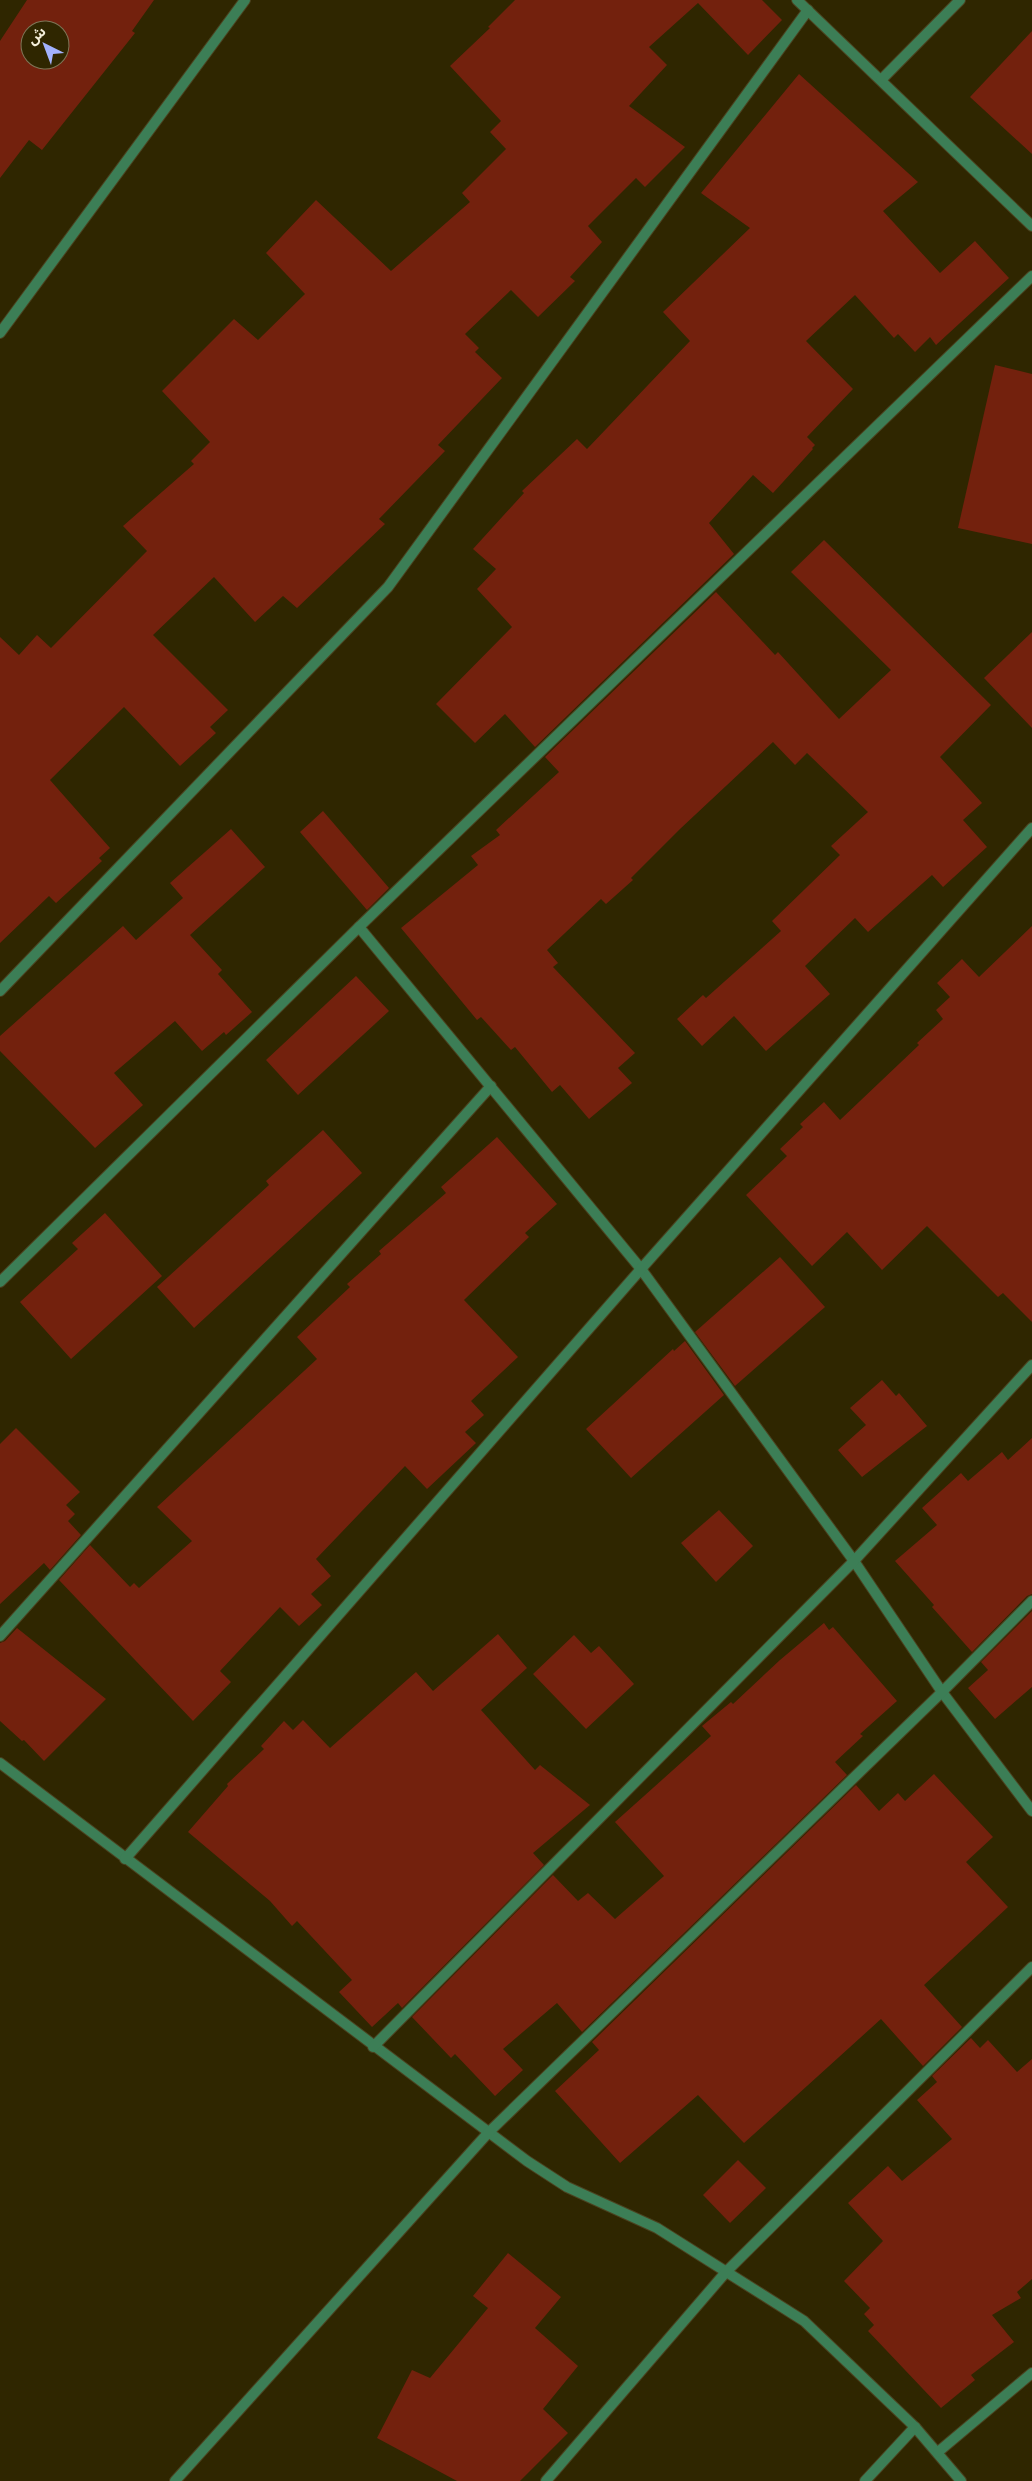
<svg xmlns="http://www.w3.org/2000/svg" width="1032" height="2481" font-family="'Alegreya Sans','Noto Sans Arabic',sans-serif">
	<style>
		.building { fill: #73210d; fill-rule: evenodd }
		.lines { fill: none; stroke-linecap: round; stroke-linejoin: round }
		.street-casing { stroke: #4b421f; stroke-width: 12 }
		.street { stroke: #3c7e56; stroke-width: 10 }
	</style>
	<rect width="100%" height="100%" fill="#2f2600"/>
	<g class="building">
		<path d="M27,0H154L132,31L135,33L42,150L29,140L0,178V41ZM30,30H60V60H30Z"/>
		<polygon points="515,0 762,0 782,20 748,55 698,3 649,47 667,65 629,106 685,147 645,187 636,178 588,226 602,242 570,277 575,281 538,317 511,290 465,334 479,348 475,352 502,378 438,445 445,451 379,519 385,524 297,608 283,596 255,622 214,577 153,635 228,710 210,727 216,733 180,766 124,707 50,780 110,848 99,858 102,861 56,903 49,896 0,943 0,637 19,655 37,635 51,648 147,551 123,526 194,464 191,461 210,442 162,391 234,319 258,340 305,294 266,253 316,200 391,271 470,202 462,193 506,149 490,132 501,121 450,66 490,28 488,27"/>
		<polygon points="1032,31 1032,154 970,97"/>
		<polygon points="799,74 918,182 883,211 940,273 975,241 1009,278 936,345 930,337 915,352 898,334 894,338 855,295 806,341 853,389 807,437 815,445 812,448 813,449 773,493 753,475 709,523 734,554 535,747 505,714 475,743 436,704 512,627 477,589 496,569 473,549 524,493 522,491 577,439 587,449 690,341 663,312 750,228 701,193"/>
		<polygon points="995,365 1032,374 1032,544 958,528"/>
		<polygon points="824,540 991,705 940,757 982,803 963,820 987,847 943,887 932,875 868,932 855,918 805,966 830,994 766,1051 734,1016 702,1046 677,1019 703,995 706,998 781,931 772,921 840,855 831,846 868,812 807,753 795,765 773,742 680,829 631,878 633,880 606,904 601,899 547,950 558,963 553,967 635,1053 618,1068 632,1083 589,1119 560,1085 552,1092 515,1047 511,1050 481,1017 477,1020 401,928 478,865 471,856 500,835 496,830 559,772 545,757 716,592 775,655 778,652 839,719 891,670 791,572"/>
		<polygon points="1032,632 1032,728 984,678"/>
		<polygon points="323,811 389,888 367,910 300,832"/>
		<polygon points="231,829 265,867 190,935 222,970 218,974 252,1012 226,1035 224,1032 202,1051 175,1021 114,1073 143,1105 95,1148 0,1051 0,1036 123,926 136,940 183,898 170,883"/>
		<polygon points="1032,926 1032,1322 1003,1293 998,1297 927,1226 882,1270 847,1232 812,1266 746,1195 787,1156 780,1149 803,1127 800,1124 824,1102 840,1120 919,1045 917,1043 943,1019 936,1010 950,997 937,983 962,959 979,977"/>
		<polygon points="356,976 389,1011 298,1095 266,1060"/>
		<polygon points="323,1130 362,1173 194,1328 157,1287 269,1185 266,1181"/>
		<polygon points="497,1137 557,1204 525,1233 529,1237 464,1300 518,1357 471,1401 484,1415 465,1432 476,1443 427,1489 405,1466 316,1559 331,1576 311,1594 322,1605 299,1626 280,1607 220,1671 231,1682 193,1721 59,1580 90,1545 130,1587 134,1583 139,1588 192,1541 157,1507 317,1359 297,1337 350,1287 347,1284 381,1254 379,1251 446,1193 441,1187"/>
		<polygon points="105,1213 162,1276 71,1359 20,1302 78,1249 72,1243"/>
		<polygon points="780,1257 825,1307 735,1386 695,1332"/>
		<polygon points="685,1341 724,1395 631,1478 586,1429 673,1349 674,1351"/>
		<polygon points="882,1380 896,1396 899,1393 927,1426 862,1477 838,1450 866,1425 850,1408"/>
		<polygon points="16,1428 80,1492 66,1505 75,1514 68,1521 81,1535 50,1570 44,1563 0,1604 0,1444"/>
		<polygon points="1032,1438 1032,1594 1027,1596 972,1652 932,1607 934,1605 895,1561 937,1525 922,1508 961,1473 968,1481 1002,1452 1008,1460"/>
		<polygon points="719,1510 753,1546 716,1582 681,1543"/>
		<polygon points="1032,1611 1032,1687 995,1719 968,1688 988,1670 981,1662"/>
		<polygon points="824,1623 829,1630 833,1627 897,1701 860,1734 863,1736 835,1762 847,1775 582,2032 557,2003 503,2049 523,2070 495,2096 455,2054 451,2058 412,2017 553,1875 578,1901 588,1893 615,1919 664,1876 615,1822 711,1736 702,1726 731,1702 733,1704 780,1660"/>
		<polygon points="17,1628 106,1699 44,1761 24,1740 22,1741 0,1721 0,1643 5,1641"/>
		<polygon points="498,1634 527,1668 481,1710 535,1770 540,1765 590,1805 533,1853 544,1865 402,2008 398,2003 372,2027 339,1992 352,1980 297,1921 292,1926 270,1901 188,1832 228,1786 227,1784 264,1749 261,1746 284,1721 293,1730 303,1720 330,1748 416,1672 433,1691"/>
		<polygon points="574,1635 591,1653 599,1646 634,1684 586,1729 533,1674"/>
		<polygon points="934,1774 993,1837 966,1862 1008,1907 924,1985 962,2027 923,2066 881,2019 744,2143 698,2095 620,2163 555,2091 599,2050 592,2042 856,1785 879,1811 898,1793 905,1801"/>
		<polygon points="971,2038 980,2048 988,2040 1017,2072 1032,2059 1032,2279 1017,2292 1021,2298 992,2315 1014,2342 971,2375 975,2380 941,2408 868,2331 874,2325 864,2314 870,2308 844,2281 883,2241 848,2203 888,2166 902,2181 952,2139 917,2100 937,2082 932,2076"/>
		<polygon points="738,2160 766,2188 730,2223 703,2195"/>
		<polygon points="508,2253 561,2297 535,2328 578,2366 543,2409 568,2433 520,2481 457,2481 377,2438 412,2370 430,2378 488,2308 473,2296"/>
	</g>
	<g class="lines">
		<defs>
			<g id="street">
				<polyline points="797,0 1032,226"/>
				<polyline points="881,80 960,0"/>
				<polyline points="0,333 245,0"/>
				<polyline points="359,927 641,1269 854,1561 942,1692 1032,1811"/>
				<polyline points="0,991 388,587 808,10"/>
				<polyline points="0,1282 359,927 1032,276"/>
				<polyline points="0,1636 491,1086"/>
				<polyline points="0,1763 527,2161 567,2187 657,2228 804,2321 915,2427 961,2481"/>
				<polyline points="125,1859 641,1269 1032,828"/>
				<polyline points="373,2047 854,1561 1032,1365"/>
				<polyline points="938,2452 1032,2373"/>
				<polyline points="175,2481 488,2133 942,1692 1032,1601"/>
				<polyline points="546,2481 726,2272 1032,1967"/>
				<polyline points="865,2481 915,2427"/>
			</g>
		</defs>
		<use href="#street" class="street-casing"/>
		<use href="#street" class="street"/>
	</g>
	<g transform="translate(45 45) rotate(318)"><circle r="24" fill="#2f2600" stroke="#7e7657"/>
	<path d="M0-4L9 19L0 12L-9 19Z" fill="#a3b2fd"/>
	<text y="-8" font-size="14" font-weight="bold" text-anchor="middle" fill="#f5efda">ش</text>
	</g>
</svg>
